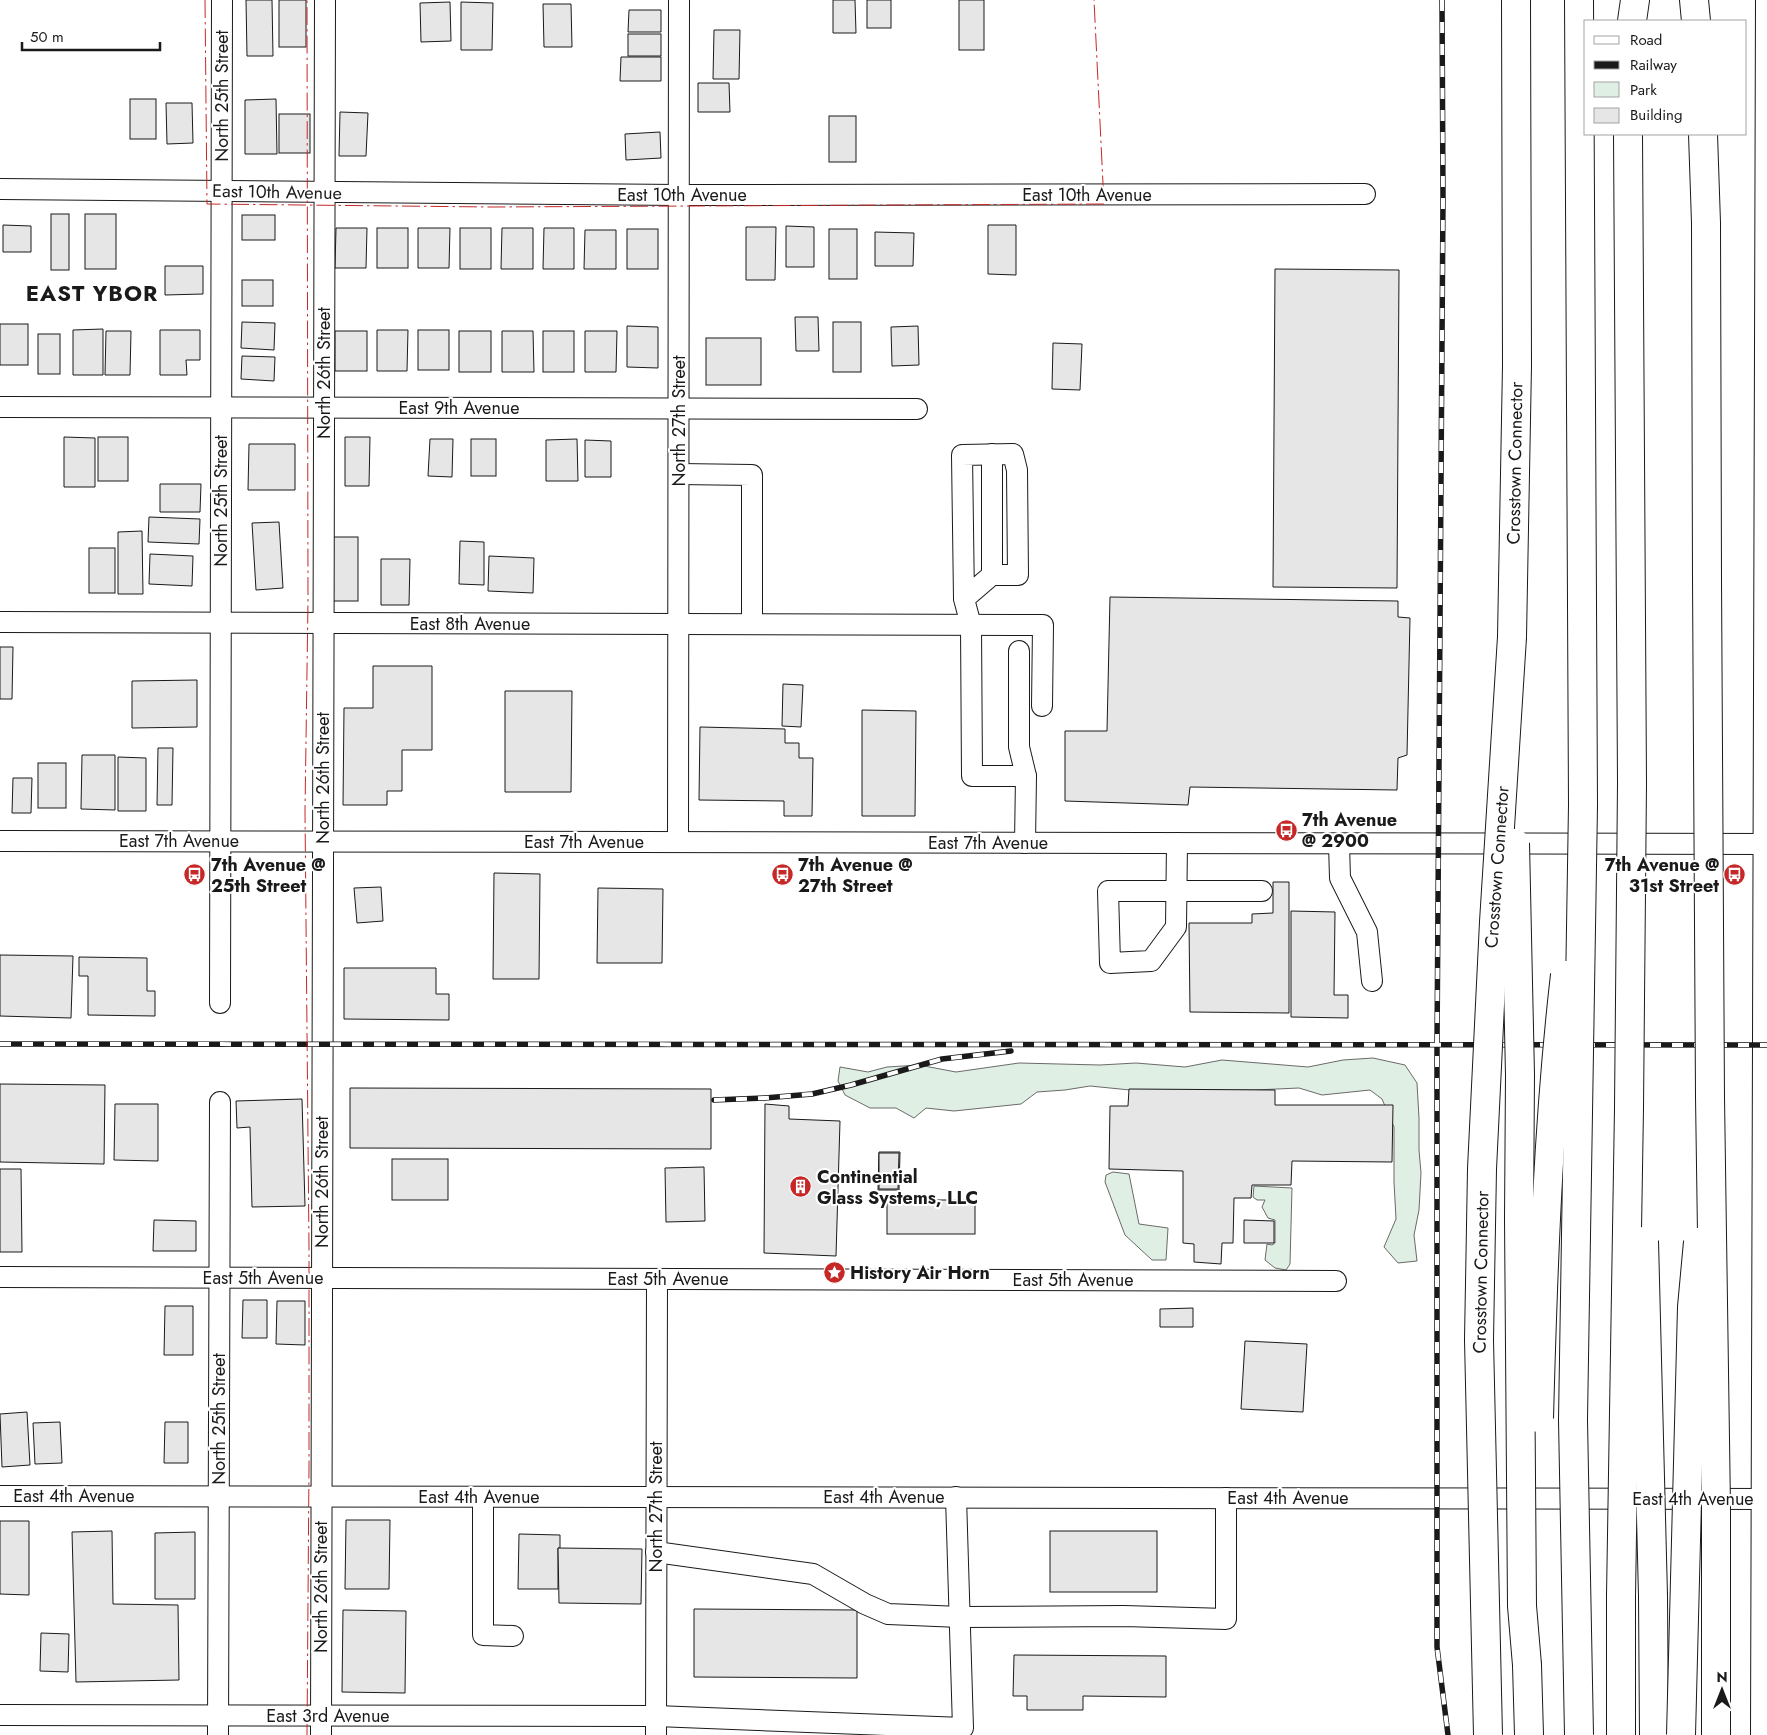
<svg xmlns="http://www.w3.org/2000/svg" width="1767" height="1735" font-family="Jost,sans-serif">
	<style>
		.green { fill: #e0efe3; stroke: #6a6a6a }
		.building { fill: #e6e6e6; stroke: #1a1a1a }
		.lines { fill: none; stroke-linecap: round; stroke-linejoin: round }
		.minor-casing { stroke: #1a1a1a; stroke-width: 22 }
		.highway-casing { stroke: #1a1a1a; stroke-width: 30 }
		.minor { stroke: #fff; stroke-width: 20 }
		.highway { stroke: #fff; stroke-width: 28 }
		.rail-casing { stroke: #1a1a1a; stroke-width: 5.5 }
		.rail { stroke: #fff; stroke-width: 4; stroke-dasharray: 11; stroke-linecap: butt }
		.highway-bridge-casing { stroke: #1a1a1a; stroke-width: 30; stroke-linecap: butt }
		.highway-bridge { stroke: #fff; stroke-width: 28 }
		.power { stroke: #c62828; stroke-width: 1; stroke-dasharray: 18 4 2.5 4; stroke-linecap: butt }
		.labels { text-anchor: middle; stroke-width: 4; stroke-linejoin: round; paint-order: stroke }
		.street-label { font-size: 18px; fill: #1a1a1a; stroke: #fff }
		.poi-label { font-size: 18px; font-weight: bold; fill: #1a1a1a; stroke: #fff; text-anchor: start }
		.district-label { font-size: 22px; font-weight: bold; letter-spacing: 1px; fill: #1a1a1a; stroke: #fff }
	</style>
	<rect width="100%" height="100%" fill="#fff"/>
	<g class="green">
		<polygon points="1373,1058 1405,1065 1417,1083 1419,1118 1419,1150 1421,1173 1419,1210 1414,1235 1417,1261 1398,1263 1384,1247 1396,1219 1394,1182 1394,1127 1382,1099 1370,1090 1322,1095 1299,1088 1255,1090 1130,1090 1090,1086 1065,1090 1037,1092 1021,1104 954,1111 926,1108 914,1118 896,1108 870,1108 845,1095 838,1081 840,1067 868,1072 887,1067 919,1065 956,1072 1019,1063 1100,1065 1136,1063 1185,1067 1222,1060 1308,1067 1343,1060"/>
		<polygon points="1113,1172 1129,1174 1139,1224 1168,1228 1166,1260 1152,1260 1125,1235 1105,1182 1106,1175"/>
		<polygon points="1254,1186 1292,1188 1290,1264 1286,1270 1275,1268 1265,1260 1267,1244 1272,1245 1275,1243 1275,1220 1268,1218 1262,1207 1265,1200 1257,1200 1253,1197"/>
	</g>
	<g class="building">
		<polygon points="246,0 272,0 273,56 247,56"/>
		<rect x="279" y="0" width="27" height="47"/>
		<polygon points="833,0 855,0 856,33 833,33"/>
		<rect x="867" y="0" width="24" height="28"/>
		<rect x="959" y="0" width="25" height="50"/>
		<polygon points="450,2 451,41 421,42 420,3"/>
		<polygon points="461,2 493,3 492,50 461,50"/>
		<polygon points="543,4 571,4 572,47 544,47"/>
		<polygon points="629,10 661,10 661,32 628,32"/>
		<polygon points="714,30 740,30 739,79 713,79"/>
		<rect x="628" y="34" width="33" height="22"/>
		<polygon points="621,57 661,57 661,81 620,81"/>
		<polygon points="698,83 729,83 730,112 698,112"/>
		<rect x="130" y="99" width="26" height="40"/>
		<polygon points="276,99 277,154 245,154 245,100"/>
		<polygon points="166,103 192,103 193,143 167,144"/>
		<polygon points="340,112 368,113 366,156 339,156"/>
		<rect x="279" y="114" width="31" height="39"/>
		<rect x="829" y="116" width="27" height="46"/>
		<polygon points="660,132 661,158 626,160 625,134"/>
		<rect x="51" y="214" width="18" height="56"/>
		<rect x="85" y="214" width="31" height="55"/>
		<rect x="242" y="215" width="33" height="25"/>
		<polygon points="3,225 31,226 31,252 3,252"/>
		<polygon points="988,225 1016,225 1016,275 988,274"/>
		<polygon points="786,226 814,227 814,267 786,267"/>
		<polygon points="746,227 776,227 775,280 746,280"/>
		<polygon points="336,228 367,228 366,268 335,268"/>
		<rect x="377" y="228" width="31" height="40"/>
		<polygon points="418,228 450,228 449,268 418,268"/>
		<rect x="460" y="228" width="31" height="41"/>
		<polygon points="502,228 533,228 533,269 501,269"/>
		<polygon points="544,228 574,228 574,269 543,269"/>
		<rect x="627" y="229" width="31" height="40"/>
		<rect x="829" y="229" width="28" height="50"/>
		<polygon points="585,230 616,230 616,269 584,269"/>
		<polygon points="875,232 914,233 913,266 875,266"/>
		<polygon points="165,266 203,266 203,294 165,295"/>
		<polygon points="1275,269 1399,270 1397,588 1273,587"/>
		<rect x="242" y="280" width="31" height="26"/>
		<polygon points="795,317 818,317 819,351 796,351"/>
		<polygon points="242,322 275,323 274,350 241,348"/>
		<rect x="833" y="322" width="28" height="50"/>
		<rect x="0" y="324" width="28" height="41"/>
		<polygon points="627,326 658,327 658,368 627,367"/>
		<polygon points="918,326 919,365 892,366 891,327"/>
		<polygon points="103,329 103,375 73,375 73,330"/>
		<polygon points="160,330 200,330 200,360 186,360 187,375 160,375"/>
		<polygon points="377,330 408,330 407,371 377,371"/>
		<rect x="418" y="330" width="31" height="40"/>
		<polygon points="106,331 131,331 130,375 105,375"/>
		<rect x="335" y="331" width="32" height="40"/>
		<rect x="459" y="331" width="32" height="41"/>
		<polygon points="502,331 533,331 534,372 502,372"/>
		<rect x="543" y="331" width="31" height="41"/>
		<polygon points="585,331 617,331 616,372 585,372"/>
		<rect x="38" y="334" width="22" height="40"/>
		<rect x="706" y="338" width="55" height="47"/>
		<polygon points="1053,343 1082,344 1080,390 1052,389"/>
		<polygon points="242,356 275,357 274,381 241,379"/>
		<polygon points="64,437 95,438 95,487 64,487"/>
		<rect x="98" y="437" width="30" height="44"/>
		<polygon points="345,437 370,437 369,486 345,486"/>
		<polygon points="430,439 453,439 452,477 428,476"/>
		<rect x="471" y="439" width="25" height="37"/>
		<polygon points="577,439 578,481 546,481 546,440"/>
		<polygon points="585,440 611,441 611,477 585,477"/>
		<polygon points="249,444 295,444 295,490 248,490"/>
		<polygon points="160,484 201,484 200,512 160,512"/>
		<polygon points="149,517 200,519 199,544 148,542"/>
		<polygon points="279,522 283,588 256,590 252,523"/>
		<polygon points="142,531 143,594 118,594 118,532"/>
		<rect x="333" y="537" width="25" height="64"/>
		<polygon points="460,541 484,542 484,585 459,584"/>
		<rect x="89" y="548" width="26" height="45"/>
		<polygon points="150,554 193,556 192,586 149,584"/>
		<polygon points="489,556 534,558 533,593 488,591"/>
		<polygon points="381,559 410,559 409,605 381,605"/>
		<polygon points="1110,597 1398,601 1398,617 1410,618 1407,755 1398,758 1397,790 1190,787 1188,805 1065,801 1065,731 1107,731"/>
		<polygon points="0,647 13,647 12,699 0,699"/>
		<polygon points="373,666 432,666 432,750 402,750 402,791 387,791 387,805 343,805 344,708 373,708"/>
		<polygon points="197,680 197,727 132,728 132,681"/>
		<polygon points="783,684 803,685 801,727 782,726"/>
		<polygon points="505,691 572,691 571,792 505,792"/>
		<polygon points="862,710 916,711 915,816 862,816"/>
		<polygon points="700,727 785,729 785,743 799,743 799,758 813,758 812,816 784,816 784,801 699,800"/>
		<polygon points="158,748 173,748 172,805 157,805"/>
		<polygon points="82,755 115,755 115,810 81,809"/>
		<polygon points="118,757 146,758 146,811 118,811"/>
		<rect x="38" y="763" width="28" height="45"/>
		<polygon points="13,778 32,778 31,813 12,813"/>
		<polygon points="494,873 540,874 539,979 493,979"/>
		<polygon points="1273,882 1289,882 1289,1013 1190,1012 1189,923 1252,923 1252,914 1273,913"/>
		<polygon points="381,887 383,921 357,923 354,888"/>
		<polygon points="598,888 663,889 662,963 597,963"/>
		<polygon points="1291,911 1335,912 1334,995 1348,995 1348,1018 1291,1017"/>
		<polygon points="0,955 73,956 71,1018 0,1016"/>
		<polygon points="79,957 147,958 147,991 155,991 155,1016 88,1015 88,976 79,976"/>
		<polygon points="344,968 436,968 436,994 449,994 449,1020 344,1019"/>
		<polygon points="0,1084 105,1085 104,1164 0,1162"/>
		<polygon points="350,1088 711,1089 711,1149 350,1148"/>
		<polygon points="1129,1089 1275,1090 1275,1105 1393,1105 1392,1162 1292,1161 1291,1185 1252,1185 1251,1198 1234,1198 1233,1243 1222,1243 1221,1264 1194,1262 1194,1244 1183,1243 1183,1171 1109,1169 1110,1106 1128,1106"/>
		<polygon points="302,1099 305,1206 252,1207 250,1127 237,1128 236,1101"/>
		<polygon points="115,1104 158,1104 158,1161 114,1160"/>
		<polygon points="765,1104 789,1106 789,1119 840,1121 836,1256 764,1253"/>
		<polygon points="879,1152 900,1152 899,1190 878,1190"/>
		<polygon points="879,1153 899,1153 898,1189 879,1189"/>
		<rect x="392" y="1159" width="56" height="41"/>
		<polygon points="704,1167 705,1221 666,1222 665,1168"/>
		<polygon points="0,1169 21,1169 22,1252 0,1252"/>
		<rect x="887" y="1200" width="88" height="34"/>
		<polygon points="154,1220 196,1221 196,1251 153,1251"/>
		<polygon points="1244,1220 1274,1221 1274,1243 1244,1243"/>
		<polygon points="243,1300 267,1300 267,1338 242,1338"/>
		<polygon points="277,1301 305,1301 305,1345 276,1344"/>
		<polygon points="165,1306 193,1306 193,1355 164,1355"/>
		<polygon points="1193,1308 1193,1327 1160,1327 1160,1309"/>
		<polygon points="1245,1341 1307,1344 1303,1412 1241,1409"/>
		<polygon points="27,1412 30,1465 2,1467 0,1414"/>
		<polygon points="60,1422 62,1463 35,1464 33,1423"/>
		<polygon points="165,1422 188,1422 188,1463 164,1463"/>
		<polygon points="346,1520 390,1520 389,1589 345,1589"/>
		<polygon points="0,1521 29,1521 29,1595 0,1594"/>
		<polygon points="112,1531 113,1604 178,1605 179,1680 76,1682 72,1532"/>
		<rect x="1050" y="1531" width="107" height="61"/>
		<polygon points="195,1532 195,1599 155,1599 155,1533"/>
		<polygon points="519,1534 560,1535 560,1548 558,1548 558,1589 518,1589"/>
		<polygon points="558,1548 642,1549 641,1604 559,1603"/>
		<polygon points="694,1609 857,1610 857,1678 694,1677"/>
		<polygon points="343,1610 406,1611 405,1693 342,1692"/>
		<polygon points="41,1633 69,1634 68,1672 40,1671"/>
		<polygon points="1014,1655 1166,1656 1166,1697 1083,1696 1083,1710 1027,1710 1027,1696 1013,1696"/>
	</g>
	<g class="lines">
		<defs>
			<g id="minor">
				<polyline points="0,189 679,195 1365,194"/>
				<polyline points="0,407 917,409"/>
				<polyline points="992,454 992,575"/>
				<polyline points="679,474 752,475 752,624"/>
				<polyline points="964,599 992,575 1018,575 1017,470 1013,454 962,455 964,599 971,625 972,776 1026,776"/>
				<polyline points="0,622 1043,625 1042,706"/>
				<polyline points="1019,651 1019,747 1026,776 1025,843"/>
				<polyline points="0,841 1767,844"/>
				<polyline points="678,842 679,0"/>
				<polyline points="1177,843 1176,927 1151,961 1110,963 1108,891 1262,891"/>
				<polyline points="1339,844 1340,878 1367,932 1372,981"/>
				<polyline points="220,1003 222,0"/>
				<polyline points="0,1277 1336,1281"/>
				<polyline points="0,1496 1767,1499"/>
				<polyline points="483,1497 483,1635 513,1636"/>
				<polyline points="656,1552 813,1574 865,1604 888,1614 960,1617 1124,1616 1226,1619 1226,1498"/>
				<polyline points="0,1715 656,1716 963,1728 956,1497"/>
				<polyline points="218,1735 220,1102"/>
				<polyline points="321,1735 325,0"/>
				<polyline points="656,1735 657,1279"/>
				<polyline points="1761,1735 1766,0"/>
			</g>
			<g id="highway">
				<polyline points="1579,0 1583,805"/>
				<polyline points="1694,0 1696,21"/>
				<polyline points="1632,21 1635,0"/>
				<polyline points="1703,134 1706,223 1707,578"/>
				<polyline points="1512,637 1517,365 1516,0"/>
				<polyline points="1653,1596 1654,1735"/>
				<polyline points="1527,1665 1529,1735"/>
				<polyline points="1621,1735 1621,1596"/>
			</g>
		</defs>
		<use href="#minor" class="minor-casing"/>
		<use href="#highway" class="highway-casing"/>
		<use href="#minor" class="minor"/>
		<use href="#highway" class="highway"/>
		<defs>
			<g id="rail">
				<polyline points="1442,0 1443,199 1437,1045 1437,1647 1448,1735"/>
				<polyline points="0,1044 1767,1045"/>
				<polyline points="714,1100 765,1098 812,1094 851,1085 942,1059 1011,1051"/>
			</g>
		</defs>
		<use href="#rail" class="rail-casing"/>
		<use href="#rail" class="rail"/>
		<defs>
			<g id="highway-bridge">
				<polyline points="1707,578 1710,1097 1716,1508 1716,1735"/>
				<polyline points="1515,843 1520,1075 1519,1218 1522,1606 1527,1665"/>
				<polyline points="1644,1241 1653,1596"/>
				<path d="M1539,1418C1543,1270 1548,1122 1565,975"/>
				<polyline points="1621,1596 1629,1108 1632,783 1628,134"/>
				<polyline points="1488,1735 1479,1340 1482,1169 1494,922 1512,637"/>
				<polyline points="1579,1735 1573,1420 1583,805"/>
				<polyline points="1681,1735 1692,1307 1698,1242"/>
			</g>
		</defs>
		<use href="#highway-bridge" class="highway-bridge-casing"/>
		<use href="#highway-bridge" class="highway-bridge"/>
		<g class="power">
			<polyline points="205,0 207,204 491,207 1104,204 1094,0"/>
			<polyline points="307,1735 309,1466 309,1249 305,811 308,601 307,0"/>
		</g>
	</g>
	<defs>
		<symbol id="bus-disc" viewBox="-11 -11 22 22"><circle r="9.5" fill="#c62828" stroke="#fff"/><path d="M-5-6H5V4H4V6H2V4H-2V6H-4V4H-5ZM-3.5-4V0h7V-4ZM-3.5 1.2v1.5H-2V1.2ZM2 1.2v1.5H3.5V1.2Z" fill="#fff"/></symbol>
		<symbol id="building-disc" viewBox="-11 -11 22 22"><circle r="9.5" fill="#c62828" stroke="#fff"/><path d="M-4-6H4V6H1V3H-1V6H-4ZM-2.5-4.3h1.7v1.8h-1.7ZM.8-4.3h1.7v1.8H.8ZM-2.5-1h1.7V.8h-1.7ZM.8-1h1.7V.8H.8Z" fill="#fff"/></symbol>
		<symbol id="sight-disc" viewBox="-11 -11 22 22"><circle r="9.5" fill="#c62828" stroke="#fff"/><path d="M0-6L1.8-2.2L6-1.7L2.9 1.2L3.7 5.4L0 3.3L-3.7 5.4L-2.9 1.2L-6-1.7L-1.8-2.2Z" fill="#fff"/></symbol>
	</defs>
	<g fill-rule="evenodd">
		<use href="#bus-disc" x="1274" y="818" width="25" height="25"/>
		<use href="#bus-disc" x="182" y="862" width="25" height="25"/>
		<use href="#bus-disc" x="770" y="862" width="25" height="25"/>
		<use href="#bus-disc" x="1722" y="862" width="25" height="25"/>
		<use href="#building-disc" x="788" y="1174" width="25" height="25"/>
		<use href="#sight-disc" x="822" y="1260" width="25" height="25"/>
	</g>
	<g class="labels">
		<g class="street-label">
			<text transform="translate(222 96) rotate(-90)" y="6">North 25th Street</text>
			<text transform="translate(277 192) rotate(1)" y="6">East 10th Avenue</text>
			<text x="682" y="201">East 10th Avenue</text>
			<text x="1087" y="201">East 10th Avenue</text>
			<text transform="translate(324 373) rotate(-90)" y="6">North 26th Street</text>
			<text x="459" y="414">East 9th Avenue</text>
			<text transform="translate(679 421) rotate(-90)" y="6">North 27th Street</text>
			<text transform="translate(1515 463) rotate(-89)" y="6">Crosstown Connector</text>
			<text transform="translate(221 501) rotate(-90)" y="6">North 25th Street</text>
			<text x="470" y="630">East 8th Avenue</text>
			<text transform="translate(323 778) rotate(-90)" y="6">North 26th Street</text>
			<text x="179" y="847">East 7th Avenue</text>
			<text x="584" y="848">East 7th Avenue</text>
			<text x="988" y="849">East 7th Avenue</text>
			<text transform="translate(1497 867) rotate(-86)" y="6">Crosstown Connector</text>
			<text transform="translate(322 1182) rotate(-90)" y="6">North 26th Street</text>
			<text transform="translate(1481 1272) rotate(-89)" y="6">Crosstown Connector</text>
			<text x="263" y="1284">East 5th Avenue</text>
			<text x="668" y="1285">East 5th Avenue</text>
			<text x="1073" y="1286">East 5th Avenue</text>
			<text transform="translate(219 1419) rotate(-90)" y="6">North 25th Street</text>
			<text x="74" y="1502">East 4th Avenue</text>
			<text x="479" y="1503">East 4th Avenue</text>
			<text x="884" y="1503">East 4th Avenue</text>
			<text x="1288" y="1504">East 4th Avenue</text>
			<text x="1693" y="1505">East 4th Avenue</text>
			<text transform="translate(656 1507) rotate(-90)" y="6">North 27th Street</text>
			<text transform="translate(321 1587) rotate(-90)" y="6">North 26th Street</text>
			<text x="328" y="1722">East 3rd Avenue</text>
		</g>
		<g class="poi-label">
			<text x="1302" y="826">7th Avenue<tspan x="1302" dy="21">@ 2900</tspan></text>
			<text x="211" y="871">7th Avenue @<tspan x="211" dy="21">25th Street</tspan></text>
			<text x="798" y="871">7th Avenue @<tspan x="798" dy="21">27th Street</tspan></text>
			<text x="1719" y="871" text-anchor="end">7th Avenue @<tspan x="1719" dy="21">31st Street</tspan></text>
			<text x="817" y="1183">Continential<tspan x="817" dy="21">Glass Systems, LLC</tspan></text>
			<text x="850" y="1279">History Air Horn</text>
		</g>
		<g class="district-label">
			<text x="92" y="301">EAST YBOR</text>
		</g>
	</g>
	<rect x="1584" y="20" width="162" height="115" fill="#ffffff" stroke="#a3a3a3"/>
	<rect x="1594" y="36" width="25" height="8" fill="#ffffff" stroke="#a3a3a3"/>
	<text x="1630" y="45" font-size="15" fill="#1a1a1a">Road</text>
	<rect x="1594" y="61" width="25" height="8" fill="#1a1a1a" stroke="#a3a3a3"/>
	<text x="1630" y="70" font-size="15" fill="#1a1a1a">Railway</text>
	<rect x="1594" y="82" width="25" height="15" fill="#e0efe3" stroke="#a3a3a3"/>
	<text x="1630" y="95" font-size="15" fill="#1a1a1a">Park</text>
	<rect x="1594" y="108" width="25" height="15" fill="#e6e6e6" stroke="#a3a3a3"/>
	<text x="1630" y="120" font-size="15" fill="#1a1a1a">Building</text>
	<g transform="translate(1722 1690)" stroke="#ffffff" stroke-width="4" paint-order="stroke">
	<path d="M0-4L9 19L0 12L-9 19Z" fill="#1a1a1a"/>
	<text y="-8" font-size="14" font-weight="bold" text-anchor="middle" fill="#1a1a1a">N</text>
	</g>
	<path d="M22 42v8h138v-8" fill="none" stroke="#1a1a1a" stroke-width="2.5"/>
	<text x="30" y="42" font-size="15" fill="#1a1a1a" stroke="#ffffff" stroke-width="4" paint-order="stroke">50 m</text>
</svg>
